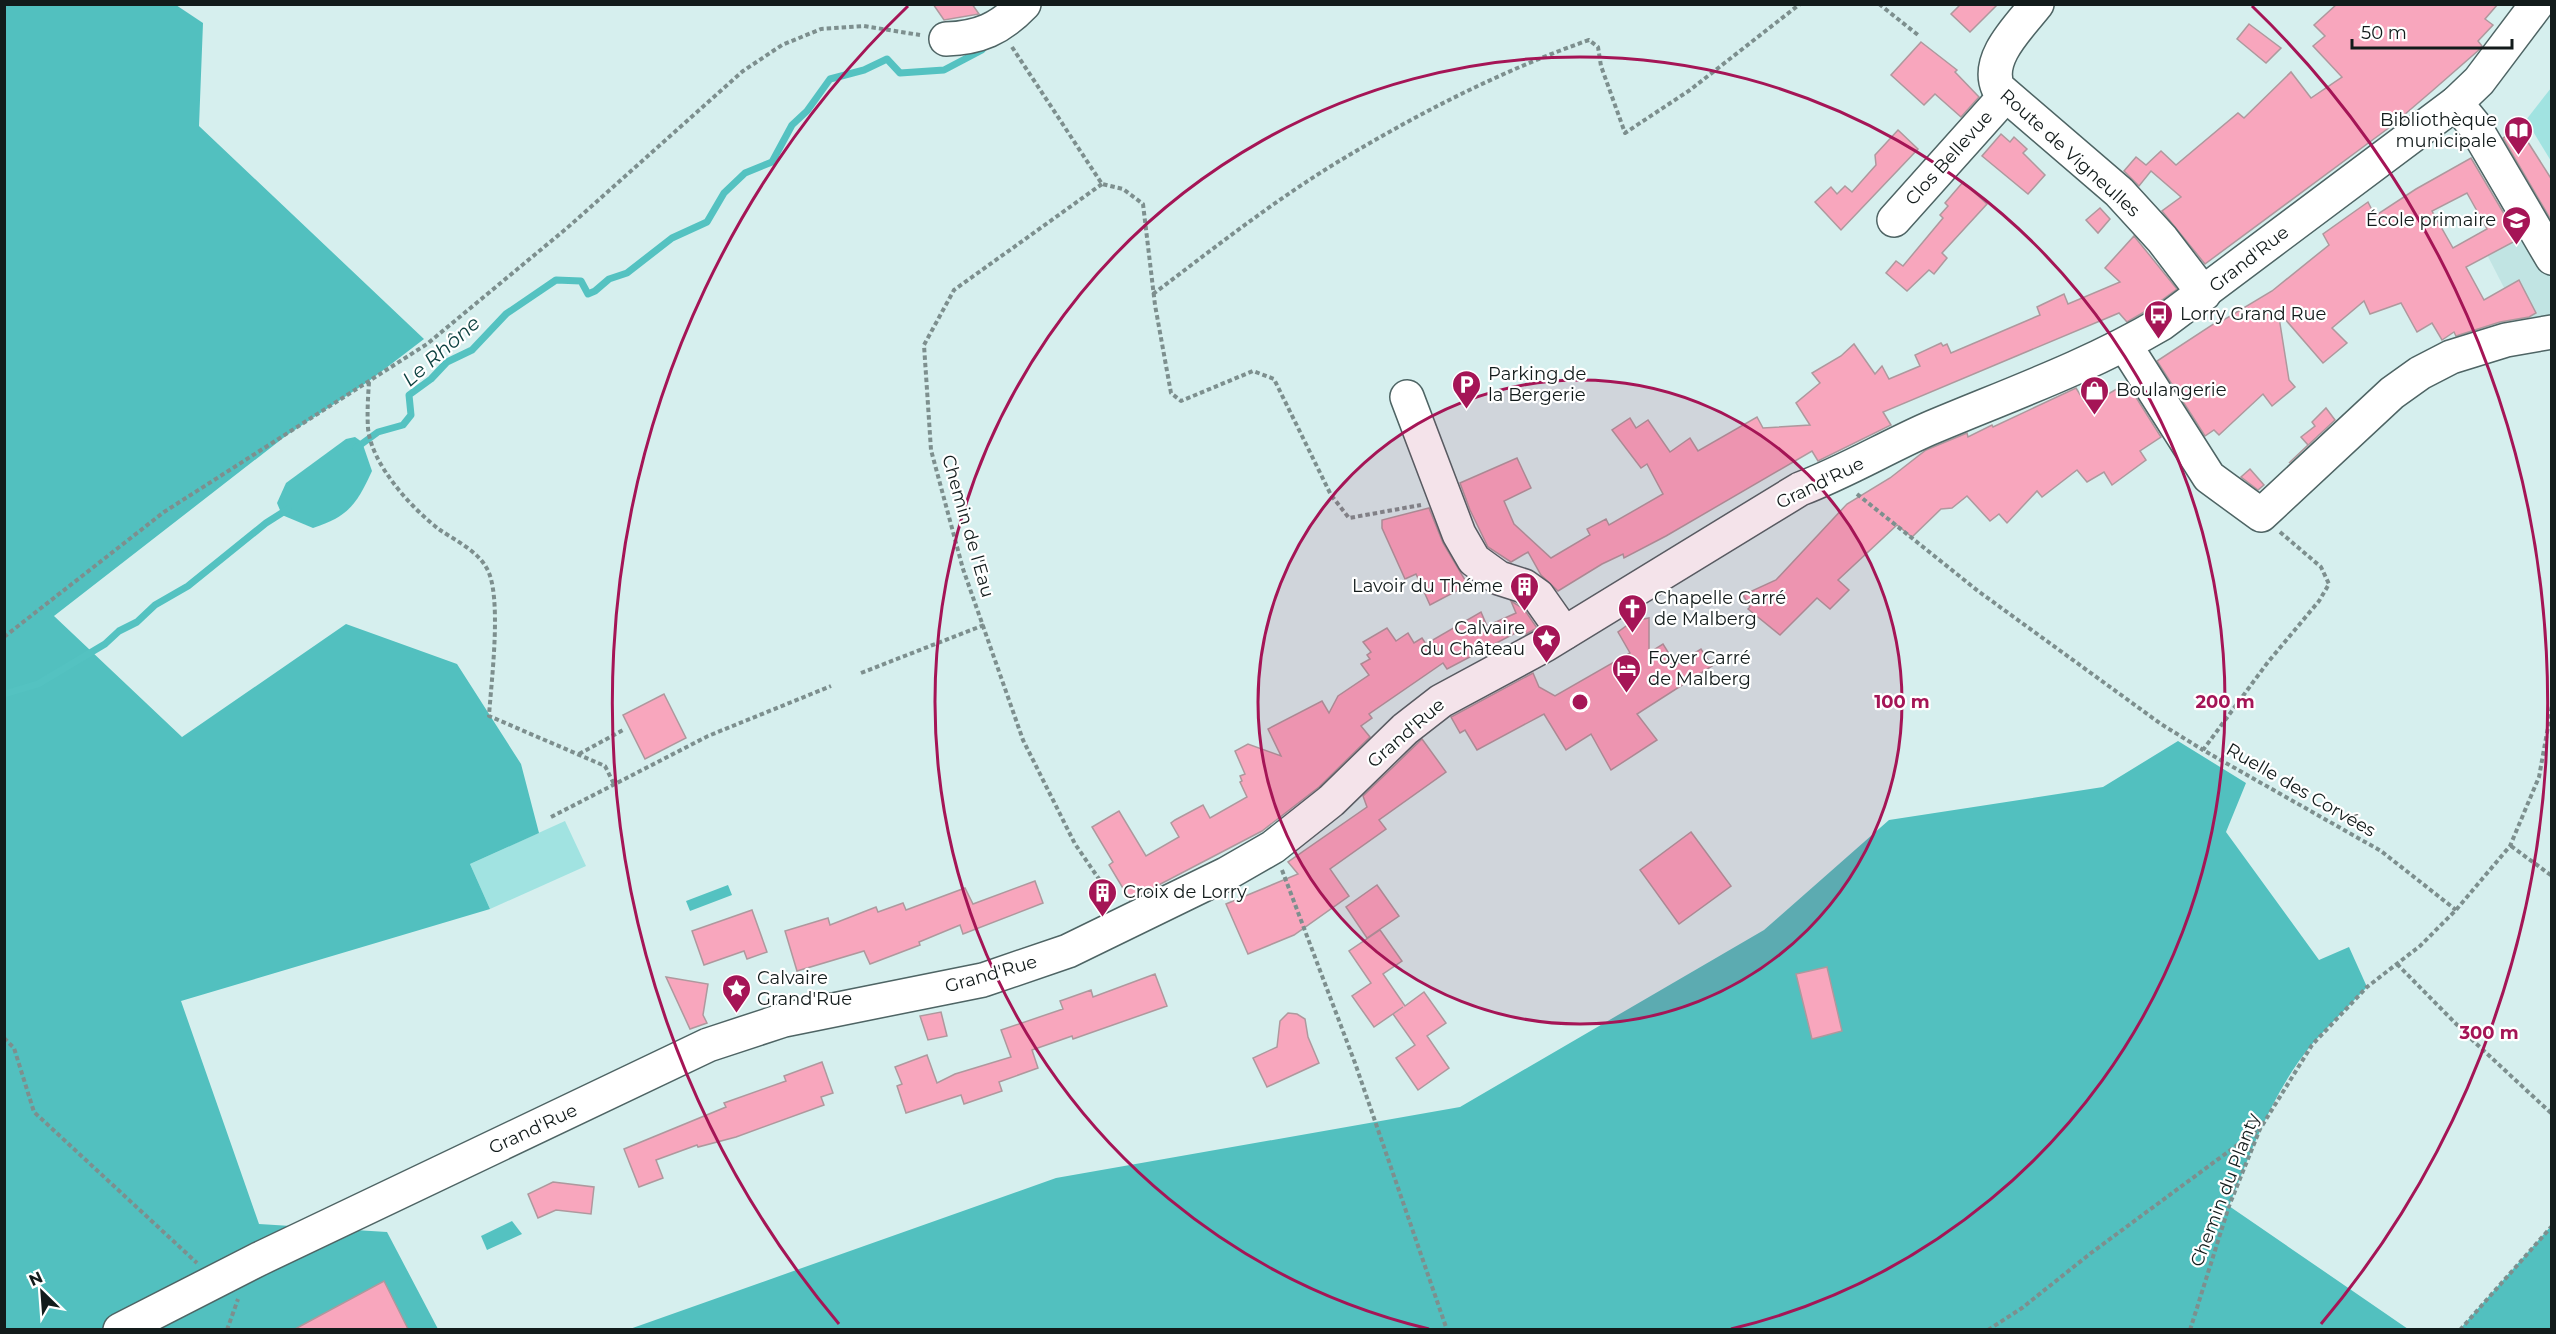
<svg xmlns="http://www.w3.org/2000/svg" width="2556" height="1334" font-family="Montserrat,sans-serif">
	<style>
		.built { fill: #c1e4e3 }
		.green { fill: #a1e3e1 }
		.forest { fill: #52c0bf }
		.water { fill: #54c2c1 }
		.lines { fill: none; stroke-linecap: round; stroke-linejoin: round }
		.stream { stroke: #54c2c1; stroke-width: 7 }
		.building { fill: #f8a6bd; stroke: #ae989d; stroke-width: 1.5; fill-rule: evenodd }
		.minor-casing { stroke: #4e6464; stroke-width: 36 }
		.path { stroke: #7d8f8e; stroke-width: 4; stroke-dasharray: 4.5 3; stroke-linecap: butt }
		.minor { stroke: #fff; stroke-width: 33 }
		.ring { fill: none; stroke: #a51556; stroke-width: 3 }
		.labels { text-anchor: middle; stroke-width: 4.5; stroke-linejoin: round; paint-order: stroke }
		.poi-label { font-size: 18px; fill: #121b1b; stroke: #fff; text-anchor: start }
		.street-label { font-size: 18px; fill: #121b1b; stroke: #fff }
		.water-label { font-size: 20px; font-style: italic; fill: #0e4241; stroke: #fff }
		.centre { fill: #a51556; stroke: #fff; stroke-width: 3 }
		.ring-label { font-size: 18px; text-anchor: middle; font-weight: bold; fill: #a51556; stroke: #fff; stroke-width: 4.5; stroke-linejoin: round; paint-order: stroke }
	</style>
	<rect width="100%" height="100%" fill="#d6efee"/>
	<polygon class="built" points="2548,183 2552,190 2551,314 2521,321 2477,235 2487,228 2479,214 2509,197"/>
	<g class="green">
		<polygon points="2551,88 2551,161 2526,120"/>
		<polygon points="565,821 586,866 490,909 470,864"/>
	</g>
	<g class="forest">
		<polygon points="5,5 176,5 203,23 199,126 424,339 369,381 287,435 54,616 182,737 346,624 457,664 521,764 539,833 470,864 490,909 181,1001 259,1224 387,1232 438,1329 5,1330"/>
		<path d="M2178,741L2246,783L2226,832L2319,960L2349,947L2367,987C2349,1006 2330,1024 2313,1043C2274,1089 2251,1151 2229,1206L2408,1329L627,1330L1056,1178L1460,1107L1764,930L1889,820L2103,787Z"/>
		<polygon points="2551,1226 2551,1329 2460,1329"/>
	</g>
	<g class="water">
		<path d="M355,437L362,442L372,471C356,505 349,516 313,528L282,515L277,503L286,483L346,439Z"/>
		<polygon points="728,885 732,895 690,911 686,901"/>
		<polygon points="512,1221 522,1234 487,1250 481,1236"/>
	</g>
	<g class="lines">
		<g class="stream">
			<polyline points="356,448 378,432 403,425 411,415 409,395 431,379 447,362 472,350 506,314 556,280 581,281 588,294 595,291 609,279 627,273 672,238 707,222 724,193 745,173 772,162 792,125 807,111 830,79 864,70 887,59 900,73 944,70 982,50"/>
			<polyline points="4,694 38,684 105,644 119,631 137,622 155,605 188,586 266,523 288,509"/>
		</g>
	</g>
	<g class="building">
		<polygon points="933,4 972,4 979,14 944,20"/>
		<polygon points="1961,4 1998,4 1970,32 1951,14"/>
		<polygon points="2337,4 2498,4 2485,19 2493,25 2478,41 2482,46 2480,49 2432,91 2390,127 2205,264 2162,211 2181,197 2151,171 2139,186 2124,171 2136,157 2146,165 2161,151 2176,165 2238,113 2244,118 2291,72 2311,98 2342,77 2313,46 2325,36 2314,25"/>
		<polygon points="2249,24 2281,48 2266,63 2237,39"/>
		<polygon points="1921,42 1957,70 1955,72 1979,97 1961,117 1935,94 1924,105 1891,75"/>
		<polygon points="2519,128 2552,180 2551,220 2503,138"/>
		<polygon points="1898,130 1918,149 1841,230 1815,202 1831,187 1837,194 1845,186 1852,192 1876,165 1875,155"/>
		<polygon points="2001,134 2010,142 2014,137 2027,149 2023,153 2045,175 2028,194 1982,156"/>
		<path d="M2471,158L2519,239L2466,267L2484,300L2519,280L2536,313L2529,317L2500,322L2456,336L2454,332L2442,340L2432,323L2417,332L2401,303L2370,314L2364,301L2332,328L2347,343L2323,363L2278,311L2289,380L2295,387L2272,406L2263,394L2219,435L2214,430L2205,436L2157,361L2221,319L2222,321L2272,291L2329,245L2323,234L2368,202L2375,216L2416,189ZM2467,193L2487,229L2453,248L2432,211Z"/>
		<polygon points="1963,182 1987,204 1942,253 1947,258 1934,274 1929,270 1907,291 1886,273 1896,261 1903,266 1943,218 1940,215 1948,206 1945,203"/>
		<polygon points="2100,208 2110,219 2098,233 2086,220"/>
		<polygon points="2134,236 2177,289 2151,308 2127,322 2119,313 1883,412 1891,425 1818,461 1812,451 1666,536 1624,558 1623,554 1602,564 1558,591 1541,575 1528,552 1511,562 1488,547 1470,510 1460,483 1517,458 1531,488 1504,501 1514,524 1551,558 1590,535 1587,529 1606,519 1609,525 1663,494 1647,464 1641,468 1612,430 1630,418 1636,428 1648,420 1670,452 1690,438 1698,451 1757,417 1763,428 1810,425 1796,403 1820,383 1812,373 1841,356 1854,344 1875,374 1882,366 1889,379 1920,366 1915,355 1941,343 1943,346 1947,344 1951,353 2040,315 2037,307 2064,294 2068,304 2120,282 2105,268"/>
		<polygon points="2127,383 2161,437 2140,451 2146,460 2112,485 2104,472 2087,482 2077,470 2042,497 2037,491 2007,523 1999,514 1990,521 1967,496 1952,508 1941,509 1912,537 1897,525 1838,580 1849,590 1830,609 1817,598 1780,635 1748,609 1750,607 1743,595 1776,580 1847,504 1890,478 1926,450 1967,433 1968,437 1992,425 1993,427 2076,388 2084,401 2099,390 2103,397"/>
		<polygon points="2326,408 2335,420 2289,463 2308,445 2301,437 2315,426 2312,422"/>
		<polygon points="2250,469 2264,485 2258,490 2241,477"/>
		<polygon points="1429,508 1443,543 1468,585 1430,605 1416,574 1405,579 1382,528 1382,520"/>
		<polygon points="1511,601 1524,609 1537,628 1526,634 1523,629 1447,669 1443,663 1369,714 1372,718 1361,726 1370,737 1319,787 1262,831 1130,900 1109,865 1113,862 1092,827 1119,811 1146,856 1179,837 1171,823 1175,820 1203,805 1210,818 1247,797 1240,782 1242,781 1240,776 1245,774 1235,751 1248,744 1281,756 1268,729 1322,701 1329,713 1338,696 1369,675 1361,664 1370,659 1367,655 1371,652 1363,642 1387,628 1396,641 1408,633 1414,643 1422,638 1426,644 1481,612 1487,626 1516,613"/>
		<polygon points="1649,618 1649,653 1663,644 1676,665 1701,649 1712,666 1637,714 1657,740 1611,770 1591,734 1566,750 1544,714 1477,750 1465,730 1460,733 1451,717 1533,673 1539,687 1555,696 1630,653 1618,632 1633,621"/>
		<polygon points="664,694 686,738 645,759 623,715"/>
		<polygon points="1422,739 1446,772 1379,820 1386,829 1330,869 1349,896 1294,935 1248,954 1226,904 1298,874 1288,862 1367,807 1363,796"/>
		<polygon points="1691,832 1731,886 1679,924 1640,870"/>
		<polygon points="1035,881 1043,903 963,934 960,925 919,942 920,945 870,964 864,951 797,971 785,931 828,918 830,925 876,907 878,912 903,903 906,910 965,888 973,904"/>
		<polygon points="1377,885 1399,916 1367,938 1346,907"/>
		<polygon points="752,910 767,952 747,959 744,951 704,965 692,931"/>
		<polygon points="1380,930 1402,961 1383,974 1405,1006 1424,992 1446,1023 1427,1036 1449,1068 1418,1090 1396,1058 1415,1045 1393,1014 1403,1007 1374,1027 1352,996 1371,983 1349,951"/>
		<polygon points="1827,967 1842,1031 1812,1039 1796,974"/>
		<polygon points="1155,974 1167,1006 1073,1039 1072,1036 1032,1050 1038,1068 999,1082 1002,1091 964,1104 961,1095 906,1113 897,1086 902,1084 895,1067 927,1055 937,1083 955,1074 1011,1057 1001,1030 1063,1009 1060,1001 1091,990 1093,997"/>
		<polygon points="666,977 708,984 703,1015 707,1023 690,1029"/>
		<polygon points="941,1012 947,1036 928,1040 920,1016"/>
		<polygon points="1288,1013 1297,1014 1305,1019 1308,1037 1319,1063 1267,1087 1253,1058 1277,1047 1280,1021"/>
		<polygon points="822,1062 833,1093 821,1097 824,1105 736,1137 698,1147 697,1145 656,1160 663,1178 639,1187 624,1149 726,1107 724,1103 786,1081 784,1076"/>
		<polygon points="553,1182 594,1187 591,1214 556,1210 538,1218 528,1194"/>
		<polygon points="384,1281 408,1329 295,1329"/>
	</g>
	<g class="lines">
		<defs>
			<g id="minor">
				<path d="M2037,4C2020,26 1985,58 1998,88L2119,192L2162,239L2204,294"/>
				<path d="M946,39C979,38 1000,29 1024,4"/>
				<polyline points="2456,103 2474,125 2552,258"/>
				<polyline points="1894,220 2005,96"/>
				<polyline points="2125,345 2209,477 2261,515 2392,393 2420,373 2451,357 2506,340 2552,332"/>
				<polyline points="1407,397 1459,534 1474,560 1499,578 1524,586 1538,596 1564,633"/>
				<path d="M120,1330L259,1259L708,1045L784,1020L983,980L1068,951L1226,874L1273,847L1331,801L1405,729L1441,701L1545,645L1800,489C1845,472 1885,448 1928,429C2006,396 2088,367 2161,324L2456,103L2479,81L2537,4"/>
			</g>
		</defs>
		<use href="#minor" class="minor-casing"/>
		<g class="path">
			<polyline points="1879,4 1918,35"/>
			<polyline points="1012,47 1102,184 1123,189 1143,204 1155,305 1171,393 1181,401 1253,371 1274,379 1331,495 1349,518 1421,505"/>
			<polyline points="1102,184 954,290 924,345 931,450 963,569 1023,740 1075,844 1114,901"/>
			<path d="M1153,294C1217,246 1281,195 1351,154C1427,109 1506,69 1589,40L1598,47L1601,66L1625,133L1690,90L1800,4"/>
			<path d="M369,382C368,397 367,413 368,428C371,464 412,509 440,530C455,540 477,551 486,567C503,593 491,683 489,716L605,766L614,784"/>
			<polyline points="1857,494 1978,591 2161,724 2203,750"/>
			<polyline points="2280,532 2321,567 2329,584 2319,601 2268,662 2203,750 2381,851 2456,910"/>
			<polyline points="4,637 164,512 427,344 567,228 743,71 782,45 821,29 864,26 920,35"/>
			<polyline points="861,673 984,625"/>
			<polyline points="579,754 625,729"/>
			<polyline points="551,817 708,736 831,686"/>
			<polyline points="2511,846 2552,876"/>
			<polyline points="1282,870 1355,1063 1447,1330"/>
			<polyline points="2397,964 2468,1036 2552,1114"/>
			<polyline points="4,1038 14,1048 34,1112 197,1263"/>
			<polyline points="227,1330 238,1299"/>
			<polyline points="1988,1330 2022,1308 2091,1253 2259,1129"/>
			<polyline points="2190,1330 2229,1206 2260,1129 2312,1045 2367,987 2420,946 2456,910 2510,846 2539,777 2552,705"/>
			<polyline points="2460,1330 2552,1226"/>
		</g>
		<use href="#minor" class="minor"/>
	</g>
	<circle cx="1580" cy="702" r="322" fill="#a51556" fill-opacity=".12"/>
	<g class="ring">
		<circle cx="1580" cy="702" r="322"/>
		<path d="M1429 1329A645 645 0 1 1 1731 1329"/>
		<path d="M839 1324A967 967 0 0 1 908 6M2252 6A967 967 0 0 1 2321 1324"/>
	</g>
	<defs>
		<symbol id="library-pin" viewBox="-11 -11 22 30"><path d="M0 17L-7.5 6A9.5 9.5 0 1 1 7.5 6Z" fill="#a51556" stroke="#fff"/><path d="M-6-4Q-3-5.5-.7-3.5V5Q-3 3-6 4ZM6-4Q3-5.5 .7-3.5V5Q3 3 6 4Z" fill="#fff"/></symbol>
		<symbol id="school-pin" viewBox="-11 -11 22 30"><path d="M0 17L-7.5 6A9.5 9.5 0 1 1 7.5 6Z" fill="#a51556" stroke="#fff"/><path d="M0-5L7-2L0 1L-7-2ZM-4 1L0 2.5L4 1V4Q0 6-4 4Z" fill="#fff"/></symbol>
		<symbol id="bus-pin" viewBox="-11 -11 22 30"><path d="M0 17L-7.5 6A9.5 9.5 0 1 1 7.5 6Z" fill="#a51556" stroke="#fff"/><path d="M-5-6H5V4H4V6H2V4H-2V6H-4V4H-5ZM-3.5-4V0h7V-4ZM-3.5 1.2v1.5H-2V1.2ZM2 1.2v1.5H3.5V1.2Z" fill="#fff"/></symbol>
		<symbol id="parking-pin" viewBox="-11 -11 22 30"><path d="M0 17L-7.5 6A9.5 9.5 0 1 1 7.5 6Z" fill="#a51556" stroke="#fff"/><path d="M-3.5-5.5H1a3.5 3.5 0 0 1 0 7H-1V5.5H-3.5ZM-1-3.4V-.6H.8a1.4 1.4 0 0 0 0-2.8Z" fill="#fff"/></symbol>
		<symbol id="shop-pin" viewBox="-11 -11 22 30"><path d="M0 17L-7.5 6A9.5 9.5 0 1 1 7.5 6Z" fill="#a51556" stroke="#fff"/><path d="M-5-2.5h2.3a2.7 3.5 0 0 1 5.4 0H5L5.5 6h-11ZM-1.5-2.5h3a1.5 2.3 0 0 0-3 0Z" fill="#fff"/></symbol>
		<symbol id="building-pin" viewBox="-11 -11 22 30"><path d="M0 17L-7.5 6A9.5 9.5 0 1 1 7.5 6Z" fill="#a51556" stroke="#fff"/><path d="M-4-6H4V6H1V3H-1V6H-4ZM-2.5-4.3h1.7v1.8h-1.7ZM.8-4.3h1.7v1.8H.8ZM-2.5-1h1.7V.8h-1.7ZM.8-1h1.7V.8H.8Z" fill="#fff"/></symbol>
		<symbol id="church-pin" viewBox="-11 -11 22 30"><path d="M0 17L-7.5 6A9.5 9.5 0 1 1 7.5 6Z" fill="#a51556" stroke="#fff"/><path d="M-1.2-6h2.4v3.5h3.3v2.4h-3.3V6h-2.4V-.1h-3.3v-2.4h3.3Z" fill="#fff"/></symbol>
		<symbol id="sight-pin" viewBox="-11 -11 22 30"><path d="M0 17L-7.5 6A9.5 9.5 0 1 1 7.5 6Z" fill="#a51556" stroke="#fff"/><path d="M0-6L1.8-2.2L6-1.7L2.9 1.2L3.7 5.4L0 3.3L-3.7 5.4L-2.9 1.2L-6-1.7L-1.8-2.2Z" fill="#fff"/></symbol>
		<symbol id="hotel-pin" viewBox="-11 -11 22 30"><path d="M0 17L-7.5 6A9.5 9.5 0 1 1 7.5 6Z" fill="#a51556" stroke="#fff"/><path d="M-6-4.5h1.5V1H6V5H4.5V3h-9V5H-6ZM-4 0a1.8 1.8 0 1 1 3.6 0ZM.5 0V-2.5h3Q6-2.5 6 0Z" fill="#fff"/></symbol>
	</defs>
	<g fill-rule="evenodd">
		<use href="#library-pin" x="2502" y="114" width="33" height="45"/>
		<use href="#school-pin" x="2500" y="204" width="33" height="45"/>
		<use href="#bus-pin" x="2142" y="298" width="33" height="45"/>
		<use href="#parking-pin" x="1450" y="368" width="33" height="45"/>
		<use href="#shop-pin" x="2078" y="374" width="33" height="45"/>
		<use href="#building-pin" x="1508" y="570" width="33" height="45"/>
		<use href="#church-pin" x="1616" y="592" width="33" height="45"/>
		<use href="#sight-pin" x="1530" y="622" width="33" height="45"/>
		<use href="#hotel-pin" x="1610" y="652" width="33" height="45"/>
		<use href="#building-pin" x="1086" y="876" width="33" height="45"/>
		<use href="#sight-pin" x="720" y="972" width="33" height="45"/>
	</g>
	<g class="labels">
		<g class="poi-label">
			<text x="2497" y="126" text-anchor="end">Bibliothèque<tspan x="2497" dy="21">municipale</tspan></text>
			<text x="2496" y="226" text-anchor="end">École primaire</text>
			<text x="2180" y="320">Lorry Grand Rue</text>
			<text x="1488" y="380">Parking de<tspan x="1488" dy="21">la Bergerie</tspan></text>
			<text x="2116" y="396">Boulangerie</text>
			<text x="1503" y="592" text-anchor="end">Lavoir du Théme</text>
			<text x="1654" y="604">Chapelle Carré<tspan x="1654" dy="21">de Malberg</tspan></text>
			<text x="1525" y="634" text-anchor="end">Calvaire<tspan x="1525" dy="21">du Château</tspan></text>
			<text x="1648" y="664">Foyer Carré<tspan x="1648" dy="21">de Malberg</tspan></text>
			<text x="1123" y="898">Croix de Lorry</text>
			<text x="757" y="984">Calvaire<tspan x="757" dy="21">Grand'Rue</tspan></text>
		</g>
		<g class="street-label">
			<text transform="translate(2070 153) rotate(42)" y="6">Route de Vigneulles</text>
			<text transform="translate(1949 158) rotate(-48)" y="6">Clos Bellevue</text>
			<text transform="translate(2249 259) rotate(-38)" y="6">Grand'Rue</text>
			<text transform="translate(1820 483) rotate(-26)" y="6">Grand'Rue</text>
			<text transform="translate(968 526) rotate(74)" y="6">Chemin de l'Eau</text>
			<text transform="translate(1406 733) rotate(-41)" y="6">Grand'Rue</text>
			<text transform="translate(2301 790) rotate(30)" y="6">Ruelle des Corvées</text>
			<text transform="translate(991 974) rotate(-16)" y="6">Grand'Rue</text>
			<text transform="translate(533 1129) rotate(-25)" y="6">Grand'Rue</text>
			<text transform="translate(2225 1190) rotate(-69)" y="6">Chemin du Planty</text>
		</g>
		<g class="water-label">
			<text transform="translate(441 351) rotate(-41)" y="7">Le Rhône</text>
		</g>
	</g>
	<circle cx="1580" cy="702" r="9" class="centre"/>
	<g class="ring-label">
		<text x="1902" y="708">100 m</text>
		<text x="2225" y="708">200 m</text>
		<text x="2489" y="1039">300 m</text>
	</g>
	<rect width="2556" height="1334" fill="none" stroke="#121b1b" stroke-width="12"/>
	<g transform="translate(42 1292) rotate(335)" stroke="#ffffff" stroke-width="4.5" paint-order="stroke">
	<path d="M0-4.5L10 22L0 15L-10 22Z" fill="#121b1b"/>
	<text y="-9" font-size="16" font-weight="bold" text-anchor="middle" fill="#121b1b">N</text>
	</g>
	<path d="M2352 39v9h160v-9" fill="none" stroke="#121b1b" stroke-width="3"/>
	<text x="2361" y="39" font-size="18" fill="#121b1b" stroke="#ffffff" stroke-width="4.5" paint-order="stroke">50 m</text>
</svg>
